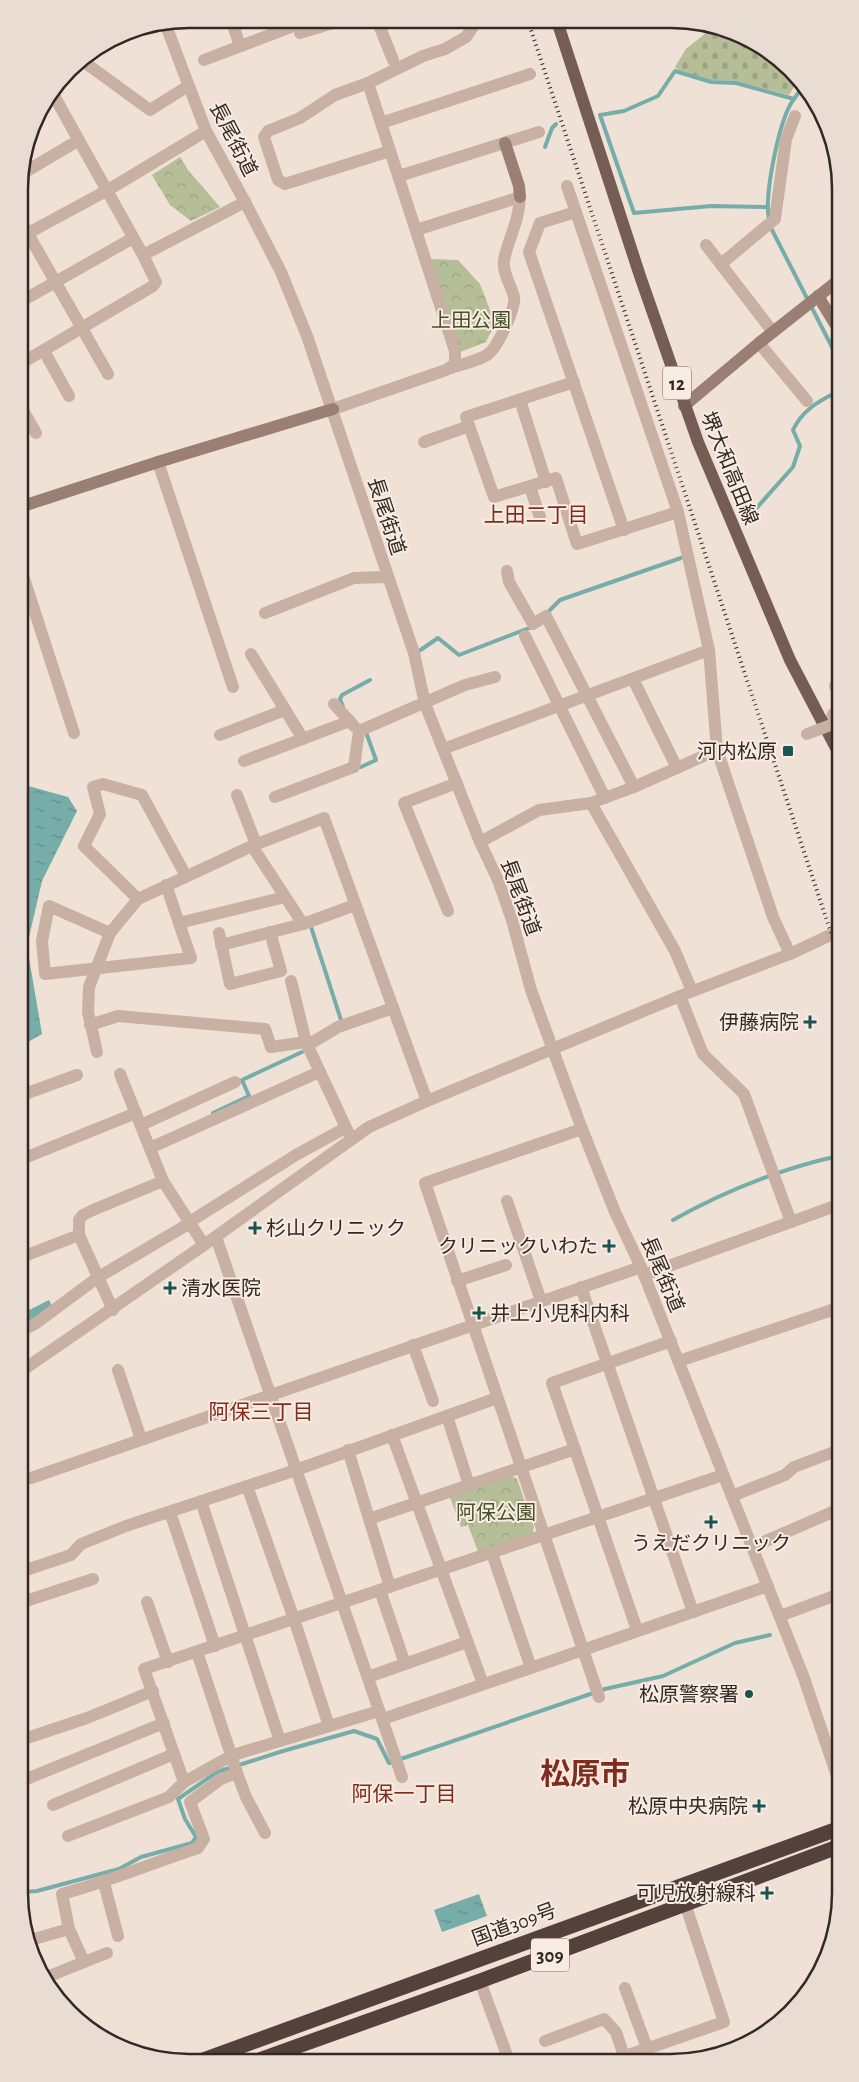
<svg xmlns="http://www.w3.org/2000/svg" width="859" height="2082" font-family="'Alegreya Sans','Noto Sans JP',sans-serif">
	<style>
		.forest { fill: url(#forest-crowns) }
		.cemetery { fill: url(#cemetery-stones) }
		.water { fill: url(#water-ripples) }
		.lines { fill: none; stroke-linecap: round; stroke-linejoin: round }
		.stream { stroke: #76ada9; stroke-width: 4 }
		.street { stroke: #c8b0a3; stroke-width: 12 }
		.secondary { stroke: #9b7f75; stroke-width: 12 }
		.primary { stroke: #755d56; stroke-width: 12 }
		.highway { stroke: #54413c; stroke-width: 15 }
		.rail { stroke: #332825; stroke-width: 4; stroke-dasharray: 1 4; stroke-linecap: butt }
		.street-bridge { stroke: #c8b0a3; stroke-width: 12 }
		.poi-dot { fill: #1b5351; stroke: #f8ece2; stroke-width: 2 }
		.labels { text-anchor: middle; stroke-width: 4; stroke-linejoin: round; paint-order: stroke }
		.shield { fill: #f8ece2; stroke: #6e635e; stroke-width: 1 }
		.shield-label { font-size: 19px; font-weight: bold; fill: #332825 }
		.street-label { font-size: 20px; fill: #332825; stroke: #f8ece2 }
		.park-label { font-size: 20px; fill: #465029; stroke: #f8ece2 }
		.poi-label { font-size: 20px; fill: #332825; stroke: #f8ece2; text-anchor: end }
		.neighbourhood-label { font-size: 21px; fill: #802c1f; stroke: #f8ece2 }
		.town-label { font-size: 30px; font-weight: bold; fill: #802c1f; stroke: #f8ece2 }
		.rim { fill: none; stroke: #332825; stroke-width: 2.5 }
	</style>
	<defs>
		<pattern id="forest-crowns" width="20" height="18" patternUnits="userSpaceOnUse" patternTransform="scale(1.25)"><rect width="20" height="18" fill="#b5be97"/><path d="M2 6a3 3 0 1 1 6 0M12 15a3 3 0 1 1 6 0" fill="none" stroke="#9ca382"/></pattern>
		<pattern id="cemetery-stones" width="16" height="16" patternUnits="userSpaceOnUse" patternTransform="scale(1.25)"><rect width="16" height="16" fill="#b5be97"/><path d="M2 7V4a2 2 0 0 1 4 0v3zM10 15v-3a2 2 0 0 1 4 0v3z" fill="#9ca382"/></pattern>
		<pattern id="water-ripples" width="26" height="14" patternUnits="userSpaceOnUse" patternTransform="scale(1.25)"><rect width="26" height="14" fill="#76ada9"/><path d="M2 4q2-2 4 0t4 0M15 11q2-2 4 0t4 0" fill="none" stroke="#618d89"/></pattern>
	</defs>
	<rect width="100%" height="100%" fill="#f0e1d6"/>
	<g class="forest">
		<polygon points="180,157 188,170 220,207 191,221 170,205 152,175"/>
		<polygon points="431,259 458,260 480,284 495,323 486,342 460,352"/>
		<polygon points="508,1474 517,1479 534,1527 532,1535 479,1554 468,1525 461,1527 449,1495"/>
	</g>
	<polygon class="cemetery" points="713,27 783,61 798,80 789,95 736,81 710,80 679,70 675,67 686,49"/>
	<g class="water">
		<polygon points="21,784 68,797 77,811 42,881 27,946 42,1034 28,1042 22,1062"/>
		<polygon points="49,1300 52,1306 23,1325 23,1313"/>
		<polygon points="479,1894 487,1916 442,1932 434,1910"/>
	</g>
	<g class="lines">
		<g class="stream">
			<polyline points="545,147 552,128 556,124"/>
			<polyline points="766,207 711,206 634,213 600,115 624,111 658,96 675,71 711,82 736,83 794,99 803,86"/>
			<path d="M769,219C764,196 779,118 794,99"/>
			<polyline points="770,226 835,353"/>
			<path d="M745,521L793,467L800,446L793,430C802,411 817,402 835,393"/>
			<polyline points="546,614 560,600 681,558"/>
			<polyline points="419,651 438,638 459,655 532,627"/>
			<polyline points="343,707 340,699 342,695 370,680"/>
			<polyline points="361,767 376,760 367,735"/>
			<polyline points="311,927 341,1020"/>
			<polyline points="213,1113 249,1096 242,1080 302,1052"/>
			<path d="M673,1220C725,1191 780,1169 838,1156"/>
			<polyline points="24,1892 37,1891 119,1869 141,1857 192,1843 196,1837 185,1819 178,1799 217,1772 283,1751 354,1731 377,1739 389,1763 605,1689 663,1676 735,1643 770,1635"/>
		</g>
		<g class="street">
			<polyline points="231,19 240,46"/>
			<polyline points="377,20 393,60"/>
			<polyline points="165,23 206,131 245,202 281,272 307,336 414,653 425,704 480,842 498,880 512,920 531,990 582,1129 615,1212 641,1267 804,1678 840,1785"/>
			<polyline points="300,33 343,20"/>
			<polyline points="100,47 150,26"/>
			<polyline points="80,59 150,110 188,86"/>
			<polyline points="204,60 291,27 289,19"/>
			<polyline points="368,83 335,95 300,118 268,131 264,137 278,180 285,184 390,151"/>
			<polyline points="50,95 53,94 143,255 245,202"/>
			<polyline points="381,123 530,74"/>
			<polyline points="20,175 79,140"/>
			<polyline points="399,176 539,132"/>
			<polyline points="567,186 678,512 709,650 717,750 773,917 790,954"/>
			<polyline points="576,212 540,223 529,252 624,530"/>
			<polyline points="19,218 108,374"/>
			<path d="M416,230L520,197C519,222 509,236 504,260C502,272 511,285 514,297C516,308 497,349 487,355C477,361 463,364 451,368"/>
			<polyline points="19,238 108,190 206,131"/>
			<polyline points="706,245 773,332"/>
			<polyline points="721,264 775,219 786,139 795,116"/>
			<polyline points="20,302 133,238"/>
			<polyline points="759,343 807,401"/>
			<polyline points="44,351 69,396"/>
			<polyline points="20,364 153,286 156,282 143,255"/>
			<polyline points="574,382 466,417 494,497 556,478 577,544 678,512"/>
			<polyline points="520,400 546,482"/>
			<polyline points="20,405 36,433"/>
			<polyline points="333,409 446,370 455,364 455,351 368,83 423,56 445,49 466,37 477,21"/>
			<polyline points="424,442 469,426"/>
			<polyline points="158,462 233,687"/>
			<polyline points="530,487 540,517"/>
			<polyline points="20,566 74,733"/>
			<polyline points="507,571 509,582 533,624 546,616 634,787"/>
			<polyline points="265,613 354,578 387,577"/>
			<polyline points="525,636 605,798"/>
			<polyline points="251,654 303,739"/>
			<polyline points="633,679 677,768"/>
			<polyline points="835,686 836,688"/>
			<polyline points="334,704 354,726"/>
			<polyline points="836,713 833,714 828,731 836,730"/>
			<polyline points="220,735 285,710"/>
			<polyline points="443,749 709,650"/>
			<polyline points="244,761 350,721"/>
			<polyline points="237,795 256,844"/>
			<polyline points="275,797 354,767 359,731 465,685 495,677"/>
			<polyline points="591,803 675,951 692,991"/>
			<polyline points="480,842 539,810 591,803 634,787 717,750"/>
			<polyline points="252,846 303,924"/>
			<polyline points="138,899 84,846 100,814 93,787 103,784 142,795 186,876"/>
			<polyline points="448,911 404,803 457,783"/>
			<polyline points="179,923 285,897"/>
			<polyline points="110,933 49,906 42,941 45,974 191,958 166,885"/>
			<polyline points="219,933 230,984 281,971 270,932"/>
			<polyline points="221,945 303,924 355,905"/>
			<polyline points="291,981 306,1042 349,1134"/>
			<polyline points="680,996 703,1054 744,1094 791,1222"/>
			<polyline points="90,1025 118,1016 265,1029 271,1047 306,1042"/>
			<polyline points="308,1045 338,1027 393,1008"/>
			<polyline points="97,1052 88,1012 89,987 110,933 138,899 252,846 324,818 427,1101"/>
			<polyline points="120,1074 163,1181 204,1245"/>
			<polyline points="22,1095 77,1075"/>
			<polyline points="141,1125 235,1082"/>
			<polyline points="582,1129 425,1183 599,1697"/>
			<polyline points="150,1148 319,1072"/>
			<polyline points="22,1159 136,1113"/>
			<polyline points="507,1201 541,1301"/>
			<polyline points="191,1221 296,1155 345,1128"/>
			<polyline points="216,1237 402,1777"/>
			<polyline points="22,1257 79,1235"/>
			<polyline points="644,1275 838,1205"/>
			<polyline points="457,1281 506,1265"/>
			<polyline points="581,1287 693,1612"/>
			<polyline points="113,1310 79,1235 79,1220 83,1215 93,1210 163,1181"/>
			<polyline points="23,1330 35,1324 97,1278 190,1223"/>
			<polyline points="413,1345 433,1401"/>
			<polyline points="679,1361 838,1308"/>
			<polyline points="23,1370 204,1245 369,1127 427,1101 680,996 790,954 837,932"/>
			<polyline points="118,1370 141,1439"/>
			<polyline points="447,1416 469,1485"/>
			<polyline points="392,1435 483,1684"/>
			<polyline points="348,1450 390,1587"/>
			<polyline points="31,1478 641,1267"/>
			<polyline points="247,1486 294,1619 329,1726"/>
			<polyline points="732,1496 785,1475 794,1467 839,1450"/>
			<polyline points="201,1501 280,1741"/>
			<polyline points="170,1512 215,1646"/>
			<polyline points="369,1519 575,1449"/>
			<polyline points="752,1547 837,1510"/>
			<polyline points="492,1553 531,1668"/>
			<polyline points="23,1571 71,1555 81,1544 126,1526 296,1470 497,1398"/>
			<polyline points="380,1590 405,1664"/>
			<polyline points="23,1602 93,1579"/>
			<polyline points="147,1602 168,1662"/>
			<polyline points="780,1616 839,1594"/>
			<polyline points="637,1630 552,1383 671,1341"/>
			<polyline points="368,1677 467,1642"/>
			<polyline points="383,1719 768,1586"/>
			<polyline points="24,1739 87,1718 153,1691"/>
			<polyline points="237,1773 246,1797 265,1833"/>
			<polyline points="24,1780 164,1723"/>
			<polyline points="184,1782 144,1669 723,1475"/>
			<polyline points="53,1805 174,1754"/>
			<polyline points="68,1836 169,1797 184,1782 233,1755 379,1711"/>
			<polyline points="104,1883 118,1936"/>
			<polyline points="27,1941 69,1929"/>
			<polyline points="84,1962 107,1953"/>
			<path d="M47,1977L84,1962L69,1929L62,1894C108,1882 152,1863 198,1848L204,1839L190,1802L221,1779L237,1773L197,1652"/>
			<polyline points="480,1981 508,2058"/>
			<polyline points="625,1988 647,2048"/>
			<polyline points="545,2041 604,2019 616,2032 624,2056"/>
			<polyline points="620,2058 724,2022 679,1885"/>
		</g>
		<g class="secondary">
			<polyline points="505,143 519,186 520,197"/>
			<polyline points="818,296 835,324"/>
			<polyline points="684,406 759,343 835,283"/>
			<polyline points="20,507 158,462 333,409"/>
		</g>
		<polyline class="primary" points="557,21 640,276 698,442 790,660 836,748"/>
		<g class="highway">
			<polyline points="203,2060 840,1828"/>
			<polyline points="259,2060 480,1981 840,1846"/>
		</g>
		<polyline class="rail" points="528,21 837,951"/>
		<polyline class="street-bridge" points="807,734 836,723"/>
	</g>
	<g class="poi-dot">
		<rect x="782" y="745" width="12" height="12" rx="2.5"/>
		<path d="M807.5 1014.5h5v5h5v5h-5v5h-5v-5h-5v-5h5z"/>
		<path d="M252.5 1220.5h5v5h5v5h-5v5h-5v-5h-5v-5h5z"/>
		<path d="M606.5 1238.5h5v5h5v5h-5v5h-5v-5h-5v-5h5z"/>
		<path d="M167.5 1280.5h5v5h5v5h-5v5h-5v-5h-5v-5h5z"/>
		<path d="M476.5 1305.5h5v5h5v5h-5v5h-5v-5h-5v-5h5z"/>
		<path d="M708.5 1514.5h5v5h5v5h-5v5h-5v-5h-5v-5h5z"/>
		<circle cx="749" cy="1694" r="5"/>
		<path d="M756.5 1798.5h5v5h5v5h-5v5h-5v-5h-5v-5h5z"/>
		<path d="M764.5 1885.5h5v5h5v5h-5v5h-5v-5h-5v-5h5z"/>
	</g>
	<g class="labels">
		<g class="shield">
			<rect x="663" y="366.5" width="28" height="33" rx="4"/>
			<rect x="531" y="1938.5" width="38" height="33" rx="4"/>
		</g>
		<g class="shield-label">
			<text x="677" y="390">12</text>
			<text x="550" y="1962">309</text>
		</g>
		<g class="street-label">
			<text transform="translate(234 139) rotate(63)" y="7">長尾街道</text>
			<text transform="translate(730 468) rotate(68)" y="7">堺大和高田線</text>
			<text transform="translate(387 516) rotate(72)" y="7">長尾街道</text>
			<text transform="translate(521 897) rotate(70)" y="7">長尾街道</text>
			<text transform="translate(663 1274) rotate(67)" y="7">長尾街道</text>
			<text transform="translate(514 1924) rotate(-20)" y="7">国道309号</text>
		</g>
		<g class="park-label">
			<text x="471" y="327">上田公園</text>
			<text x="496" y="1519">阿保公園</text>
		</g>
		<g class="poi-label">
			<text x="777" y="758">河内松原</text>
			<text x="799" y="1029">伊藤病院</text>
			<text x="266" y="1235" text-anchor="start">杉山クリニック</text>
			<text x="598" y="1253">クリニックいわた</text>
			<text x="181" y="1295" text-anchor="start">清水医院</text>
			<text x="490" y="1320" text-anchor="start">井上小児科内科</text>
			<text x="711" y="1550" text-anchor="middle">うえだクリニック</text>
			<text x="739" y="1701">松原警察署</text>
			<text x="748" y="1813">松原中央病院</text>
			<text x="756" y="1900">可児放射線科</text>
		</g>
		<g class="neighbourhood-label">
			<text x="536" y="522">上田二丁目</text>
			<text x="261" y="1419">阿保三丁目</text>
			<text x="404" y="1801">阿保一丁目</text>
		</g>
		<g class="town-label">
			<text x="585" y="1784">松原市</text>
		</g>
	</g>
	<path d="M0 0H859V2082H0ZM189 28H671A161 161 0 0 1 832 189V1893A161 161 0 0 1 671 2054H189A161 161 0 0 1 28 1893V189A161 161 0 0 1 189 28Z" fill="#e8dcd3" fill-rule="evenodd"/>
	<path class="rim" d="M189 28H671A161 161 0 0 1 832 189V1893A161 161 0 0 1 671 2054H189A161 161 0 0 1 28 1893V189A161 161 0 0 1 189 28Z"/>
</svg>
